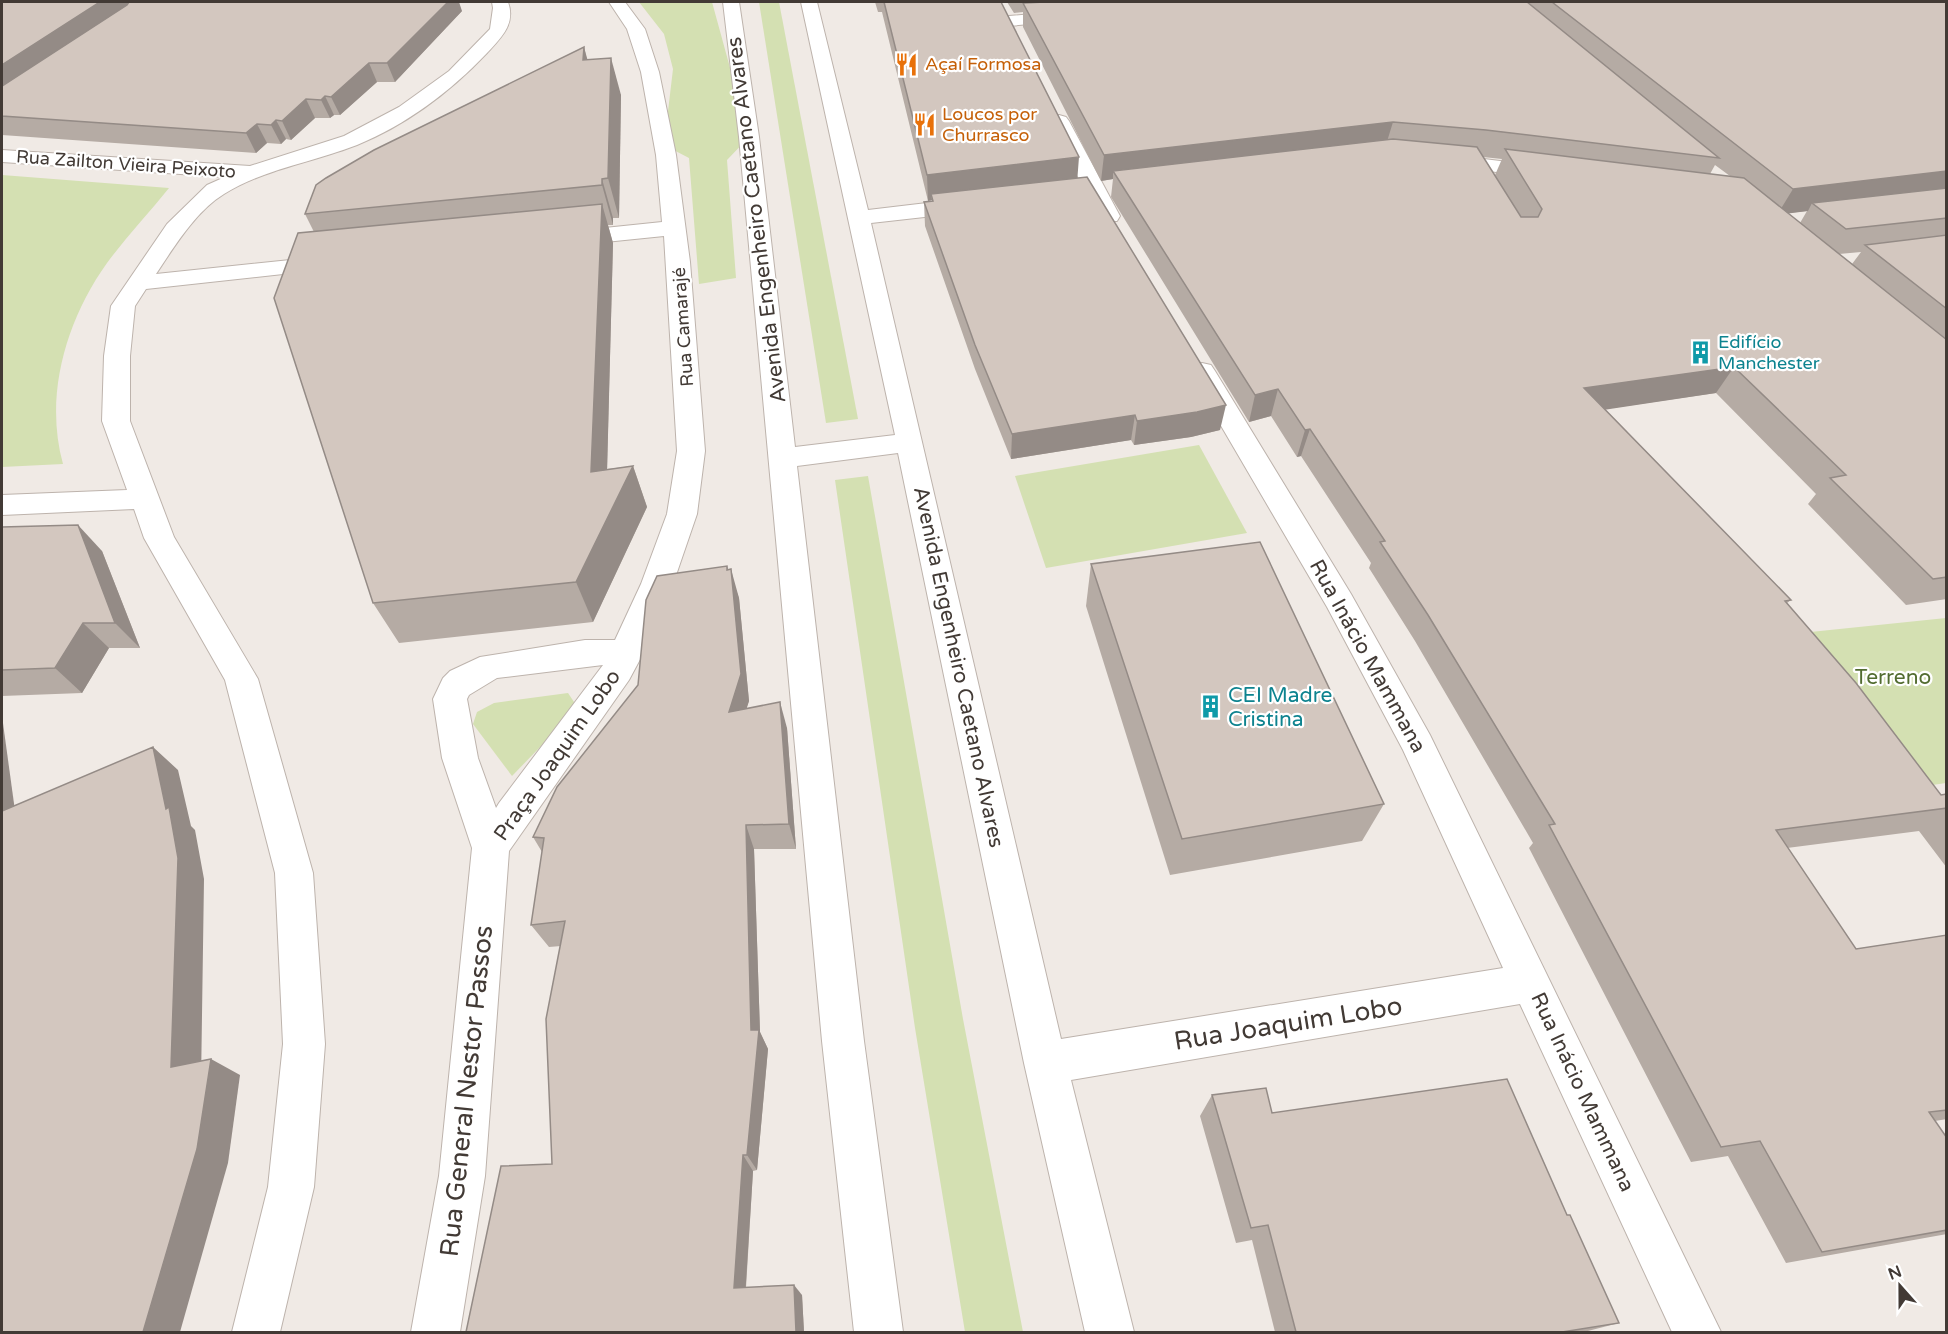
<svg xmlns="http://www.w3.org/2000/svg" width="1948" height="1334" font-family="'Varela Round',sans-serif">
	<style>
		.green { fill: #d4e0b2 }
		.lines { fill: none; stroke-linecap: round; stroke-linejoin: round }
		.minor-casing { stroke: #bdb3ac; stroke-width: 2 }
		.minor { fill: #fff; fill-rule: evenodd }
		.wall { fill: #b5aba4; fill-rule: evenodd }
		.shaded-wall { fill: #948b86 }
		.building { fill: #d3c7bf; stroke: #948b86; stroke-width: 1.5 }
		.labels { text-anchor: middle; stroke-width: 4.5; stroke-linejoin: round; paint-order: stroke }
		.far-food-label { font-size: 18px; fill: #c56008; stroke: #fff; text-anchor: start }
		.far-street-label { font-size: 18px; fill: #423a35; stroke: #fff }
		.far-culture-label { font-size: 18px; fill: #0d838f; stroke: #fff; text-anchor: start }
		.street-label { font-size: 21px; fill: #423a35; stroke: #fff }
		.park-label { font-size: 21px; fill: #526c30; stroke: #fff }
		.culture-label { font-size: 21px; fill: #0d838f; stroke: #fff; text-anchor: start }
		.near-street-label { font-size: 26px; fill: #423a35; stroke: #fff }
	</style>
	<rect width="100%" height="100%" fill="#f0eae5"/>
	<g class="green">
		<polygon points="639,2 712,2 749,137 727,160 736,278 699,284 689,158 664,145 673,69 664,34"/>
		<polygon points="759,2 779,2 858,419 826,423"/>
		<path d="M2,175L169,188C149,213 126,237 107,263C66,320 44,396 63,464L2,467Z"/>
		<polygon points="1199,445 1247,533 1046,568 1015,476"/>
		<polygon points="868,476 963,1019 1023,1332 965,1332 915,1028 835,480"/>
		<polygon points="1946,618 1946,783 1912,788 1791,634"/>
		<polygon points="568,693 574,702 574,712 512,776 473,724 477,712 494,703"/>
	</g>
	<g class="lines">
		<defs>
			<g id="minor">
				<path d="M492,2H508C516,24 501,38 487,53C451,91 406,125 357,145C314,162 264,169 224,194C196,211 174,247 156,274L329,256L337,258L341,263L337,268L146,289L135,306L130,356V421L174,537L258,679L313,873L325,1044L314,1187L280,1332H232L268,1187L283,1044L275,873L225,680L144,538L134,509L2,515V495L127,490L102,421L104,356L111,306L167,224L207,185L225,177L2,162V150L250,166L344,136L399,107L449,71L490,29L493,8Z"/>
				<path d="M609,2H625L645,29L659,72L676,155L690,262L705,451L697,514L673,584L644,652L629,680L509,851L485,1176L460,1332H411L439,1176L472,848L442,758L433,699L443,678L450,671L480,657L585,640H615L641,584L667,514L677,451L664,236L566,246L558,244L555,239L558,234L566,232L662,222L656,155L641,72L627,29ZM603,665L499,803L496,808L478,758L467,699L469,695L497,678Z"/>
				<polygon points="723,2 739,2 759,137 795,447 895,435 801,2 817,2 868,210 969,198 977,200 980,205 977,210 969,212 871,223 1061,1039 1503,968 1403,750 1327,607 1189,371 1193,365 1202,363 1211,365 1215,371 1351,594 1430,735 1721,1332 1672,1332 1520,1004 1071,1080 1134,1332 1085,1332 1024,1063 898,453 797,466 864,1041 903,1332 854,1332 822,1041 739,137"/>
				<polygon points="1067,11 1076,16 1073,20 1009,26 1000,21 1009,16"/>
				<polygon points="1059,115 1066,117 1069,121 1120,216 1117,221 1101,221 1098,216 1049,121 1052,117"/>
				<polygon points="1444,154 1541,166 1548,168 1552,172 1548,176 1541,178 1437,164 1434,160 1437,156"/>
			</g>
		</defs>
		<use href="#minor" class="minor-casing"/>
		<use href="#minor" class="minor"/>
	</g>
	<g class="wall">
		<polygon points="2,2 462,11 395,82 377,82 340,115 334,115 330,118 315,118 291,140 286,139 281,144 267,143 256,153 2,135"/>
		<polygon points="875,2 1001,2 1077,178 1220,430 1191,437 1134,445 1131,440 1011,459 975,369 925,226 924,202 932,201 932,200 928,201 882,12 878,12"/>
		<path d="M1007,2H1947V599L1906,605L1808,504L1816,494L1716,393L1605,409L1791,600L1787,603L1941,795L1947,794V868L1919,831L1787,848L1856,949L1947,935V1119L1935,1121L1947,1138V1234L1786,1263L1728,1156L1691,1162L1529,848L1533,843L1415,641L1369,568L1371,563L1301,456L1297,457L1271,416L1249,422L1111,197L1113,179L1101,181L1023,27V12L1014,13ZM1483,157L1502,159L1495,175ZM1715,165L1730,176L1710,174ZM1807,211L1800,223L1788,213ZM1861,252L1852,264L1839,254Z"/>
		<polygon points="584,47 587,60 621,95 619,218 613,218 613,225 608,225 613,243 607,469 633,466 647,507 593,622 399,643 373,603 314,232 305,214"/>
		<polygon points="2,527 102,551 140,648 109,648 82,693 2,696"/>
		<polygon points="1091,564 1384,804 1362,841 1170,875 1086,606"/>
		<polygon points="727,566 739,598 749,701 746,709 787,728 796,849 754,849 760,1032 768,1049 757,1170 753,1171 746,1288 802,1295 804,1332 552,1164 561,946 549,947 531,925 542,852 533,837 638,685"/>
		<polygon points="1212,1095 1272,1113 1567,1215 1619,1323 1584,1332 1275,1332 1252,1240 1236,1243 1200,1116"/>
	</g>
	<g class="shaded-wall">
		<polygon points="100,2 130,2 122,11 2,92 2,65"/>
		<polygon points="448,2 459,2 462,11 395,82 387,63"/>
		<polygon points="584,47 594,84 583,60"/>
		<polygon points="611,58 621,95 619,218 608,178"/>
		<polygon points="369,63 377,82 340,115 331,97"/>
		<polygon points="325,96 334,115 330,118 321,100"/>
		<polygon points="306,99 315,118 291,140 282,121"/>
		<polygon points="276,120 286,139 281,144 271,125"/>
		<polygon points="1393,122 1385,148 1113,171 1113,179 1101,181 1104,155"/>
		<polygon points="257,124 267,143 256,153 246,133"/>
		<polygon points="1079,157 1077,183 931,194 932,200 928,201 927,175"/>
		<polygon points="1947,171 1947,194 1812,203 1808,211 1777,215 1793,189"/>
		<polygon points="602,179 613,218 613,225 602,185"/>
		<polygon points="602,204 613,243 606,512 591,472"/>
		<polygon points="1734,367 1716,393 1570,415 1584,388"/>
		<polygon points="1278,389 1271,416 1249,422 1255,395"/>
		<polygon points="1226,405 1220,430 1191,437 1134,445 1137,421"/>
		<polygon points="1135,415 1131,440 1011,459 1012,434"/>
		<polygon points="1310,429 1301,456 1297,457 1305,430"/>
		<polygon points="633,466 647,507 593,622 576,582"/>
		<polygon points="78,525 102,551 140,648 115,623"/>
		<polygon points="727,566 733,592 731,569 739,598 749,701 737,739 729,712"/>
		<polygon points="83,623 109,648 82,693 55,668"/>
		<polygon points="780,702 787,728 796,849 789,824"/>
		<polygon points="2,716 19,840 2,828"/>
		<polygon points="153,747 178,770 191,826 195,830 204,879 201,1083 171,1067 166,809"/>
		<polygon points="746,825 754,849 760,1032 768,1049 757,1170 747,1155 751,1030"/>
		<polygon points="211,1059 240,1075 228,1163 180,1332 143,1332"/>
		<polygon points="743,1155 753,1171 745,1298 734,1288"/>
		<polygon points="794,1285 802,1295 804,1332 796,1332"/>
	</g>
	<g class="building">
		<polygon points="2,2 100,2 2,65"/>
		<polygon points="129,2 448,2 387,63 369,63 331,97 325,96 321,100 306,99 282,121 276,120 271,125 257,124 246,133 2,116 2,86 127,5"/>
		<polygon points="884,2 1001,2 1079,157 927,175"/>
		<polygon points="1045,2 1527,2 1719,158 1486,130 1393,122 1104,155 1023,3"/>
		<polygon points="1552,2 1947,2 1947,171 1793,189"/>
		<polygon points="584,47 583,60 611,58 608,178 602,179 602,185 305,214 316,185 326,178 374,150"/>
		<polygon points="1393,139 1477,147 1521,217 1538,217 1542,209 1505,149 1744,178 1947,340 1947,577 1933,579 1830,478 1846,475 1734,367 1584,388 1791,600 1785,601 1856,683 1941,795 1947,794 1947,808 1776,830 1856,949 1947,935 1947,1110 1929,1112 1947,1138 1947,1230 1822,1252 1760,1141 1721,1147 1549,825 1555,824 1428,615 1380,542 1385,541 1310,429 1305,430 1278,389 1255,395 1113,171"/>
		<polygon points="1087,177 1226,405 1197,412 1137,421 1135,415 1012,434 975,345 924,202 933,201 931,194"/>
		<polygon points="1947,188 1947,218 1846,229 1812,203"/>
		<polygon points="602,204 591,472 633,466 576,582 373,603 274,298 298,233"/>
		<polygon points="1947,235 1947,309 1865,245"/>
		<polygon points="78,525 115,623 83,623 55,668 2,670 2,527"/>
		<polygon points="1260,542 1384,804 1182,839 1091,564"/>
		<polygon points="727,566 727,570 731,569 741,674 729,712 780,702 789,824 746,825 751,1030 759,1030 747,1155 743,1155 734,1288 794,1285 796,1332 466,1332 501,1166 552,1164 546,1019 565,921 531,925 544,838 533,837 557,787 638,685 646,600 657,576"/>
		<polygon points="153,747 166,809 169,807 178,858 171,1067 211,1059 197,1149 143,1332 2,1332 2,811"/>
		<polygon points="1507,1079 1567,1215 1570,1215 1619,1323 1562,1332 1296,1332 1268,1225 1251,1228 1212,1095 1266,1088 1272,1113"/>
	</g>
	<defs>
		<symbol id="restaurant-bare" viewBox="-9 -9 18 18"><path d="M-5-6h1v4h1v-4h1v4h1v-4h1v5L-1.5 .5V6h-2V.5L-5-1ZM5-6V6H3V1.5H1.5Q1.5-4 5-6Z" fill="#e8710a" stroke="#fff" stroke-width="2.5" paint-order="stroke"/></symbol>
		<symbol id="building-bare" viewBox="-9 -9 18 18"><path d="M-4-6H4V6H1V3H-1V6H-4ZM-2.5-4.3h1.7v1.8h-1.7ZM.8-4.3h1.7v1.8H.8ZM-2.5-1h1.7V.8h-1.7ZM.8-1h1.7V.8H.8Z" fill="#0f9aa8" stroke="#fff" stroke-width="2.5" paint-order="stroke"/></symbol>
	</defs>
	<g fill-rule="evenodd">
		<use href="#restaurant-bare" x="890" y="48" width="33" height="33"/>
		<use href="#restaurant-bare" x="908" y="108" width="33" height="33"/>
		<use href="#building-bare" x="1684" y="336" width="33" height="33"/>
		<use href="#building-bare" x="1194" y="690" width="33" height="33"/>
	</g>
	<g class="labels">
		<g class="far-food-label">
			<text x="925" y="70">Açaí Formosa</text>
			<text x="942" y="120">Loucos por<tspan x="942" dy="21">Churrasco</tspan></text>
		</g>
		<g class="far-street-label">
			<text transform="translate(126 164) rotate(4)" y="6">Rua Zailton Vieira Peixoto</text>
			<text transform="translate(683 327) rotate(-94)" y="6">Rua Camarajé</text>
		</g>
		<g class="far-culture-label">
			<text x="1718" y="348">Edifício<tspan x="1718" dy="21">Manchester</tspan></text>
		</g>
		<g class="street-label">
			<text transform="translate(756 220) rotate(-97)" y="7">Avenida Engenheiro Caetano Alvares</text>
			<text transform="translate(1368 656) rotate(61)" y="7">Rua Inácio Mammana</text>
			<text transform="translate(959 667) rotate(78)" y="7">Avenida Engenheiro Caetano Alvares</text>
			<text transform="translate(557 755) rotate(-55)" y="7">Praça Joaquim Lobo</text>
			<text transform="translate(1583 1092) rotate(65)" y="7">Rua Inácio Mammana</text>
		</g>
		<g class="park-label">
			<text x="1893" y="684">Terreno</text>
		</g>
		<g class="culture-label">
			<text x="1228" y="702">CEI Madre<tspan x="1228" dy="24">Cristina</tspan></text>
		</g>
		<g class="near-street-label">
			<text transform="translate(1288 1023) rotate(-9)" y="9">Rua Joaquim Lobo</text>
			<text transform="translate(466 1091) rotate(-84)" y="9">Rua General Nestor Passos</text>
		</g>
	</g>
	<rect width="1948" height="1334" fill="none" stroke="#423a35" stroke-width="6"/>
	<g transform="translate(1900 1286) rotate(339)" stroke="#ffffff" stroke-width="4.5" paint-order="stroke">
	<path d="M0-4.5L10 22L0 15L-10 22Z" fill="#423a35"/>
	<text y="-9" font-size="16" font-weight="bold" text-anchor="middle" fill="#423a35">N</text>
	</g>
</svg>
